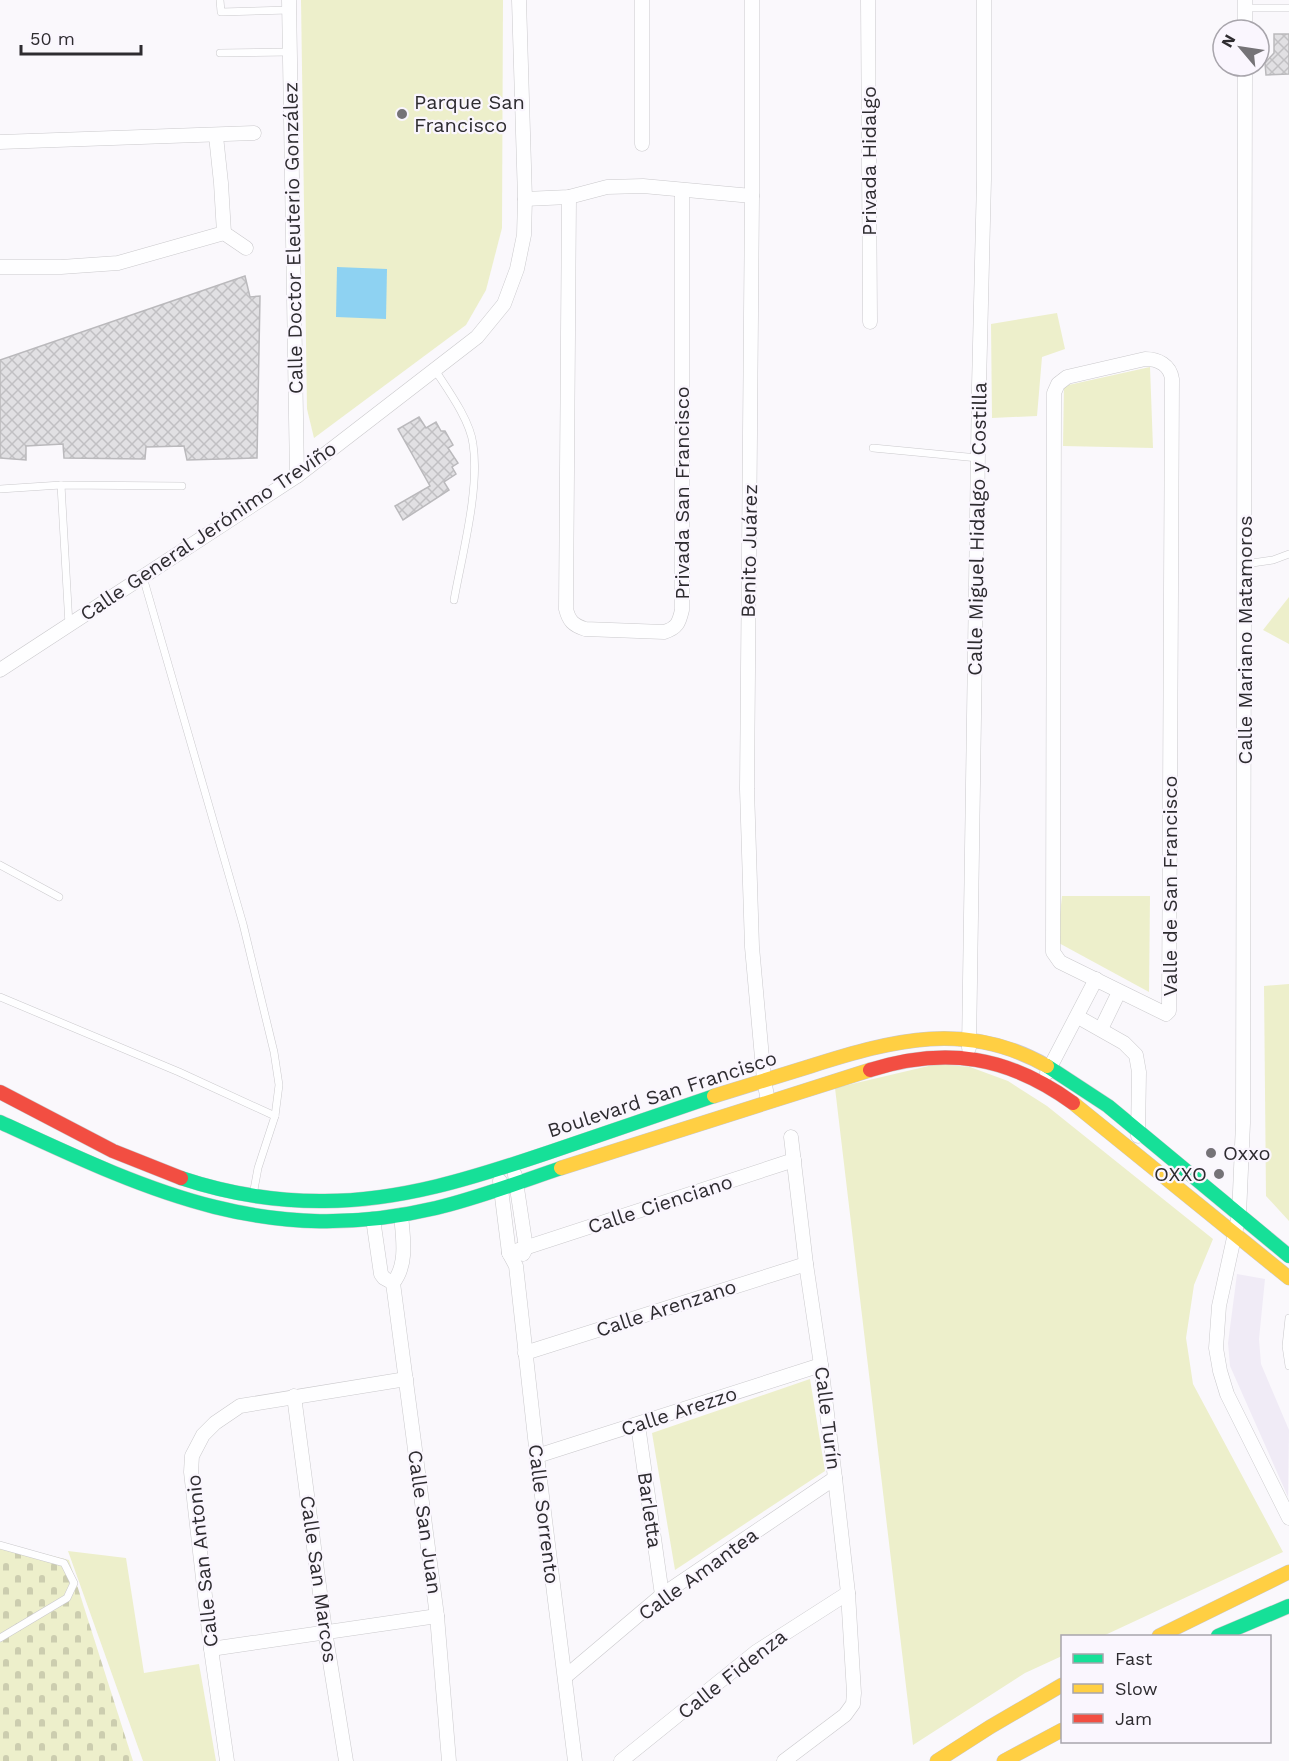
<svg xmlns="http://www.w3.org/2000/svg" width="1289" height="1761" font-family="'Work Sans',sans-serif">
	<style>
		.built { fill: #f0ebf6 }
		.green { fill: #edefcb }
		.cemetery { fill: url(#cemetery-stones) }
		.water { fill: #8ed2f2 }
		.building { fill: url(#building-cross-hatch); stroke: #bab9bc; stroke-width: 1.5 }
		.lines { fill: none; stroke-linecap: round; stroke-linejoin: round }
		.lane-casing { stroke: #cac9cc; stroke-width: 8 }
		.street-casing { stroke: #cac9cc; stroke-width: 15 }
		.fast-casing { stroke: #cac9cc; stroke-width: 15 }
		.slow-casing { stroke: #cac9cc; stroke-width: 15 }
		.jam-casing { stroke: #cac9cc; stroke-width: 15 }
		.lane { stroke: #fefeff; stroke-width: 7 }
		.street { stroke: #fefeff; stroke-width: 14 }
		.fast { stroke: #16e098; stroke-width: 14 }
		.slow { stroke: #ffcf43; stroke-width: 14 }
		.jam { stroke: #f24e42; stroke-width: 14 }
		.poi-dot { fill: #757377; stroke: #faf6fe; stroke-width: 2 }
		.labels { text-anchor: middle; stroke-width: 4.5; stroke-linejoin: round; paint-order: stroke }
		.poi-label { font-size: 20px; fill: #2e2c30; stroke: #faf6fe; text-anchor: start }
		.street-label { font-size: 20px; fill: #2e2c30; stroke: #faf6fe }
	</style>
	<defs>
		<pattern id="cemetery-stones" width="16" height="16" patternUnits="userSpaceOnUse" patternTransform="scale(1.5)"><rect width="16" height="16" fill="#edefcb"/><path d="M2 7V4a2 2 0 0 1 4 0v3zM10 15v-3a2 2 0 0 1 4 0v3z" fill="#cccdaf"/></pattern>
		<pattern id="building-cross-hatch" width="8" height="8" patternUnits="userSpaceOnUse" patternTransform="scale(1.5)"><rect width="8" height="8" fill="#e1e0e3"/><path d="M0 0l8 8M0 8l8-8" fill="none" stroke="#c1c0c3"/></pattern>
	</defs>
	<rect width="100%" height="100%" fill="#faf8fc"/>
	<polygon class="built" points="1237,1274 1265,1279 1259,1339 1261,1364 1289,1430 1288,1497 1230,1366 1228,1343"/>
	<g class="green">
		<polygon points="301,0 503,0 502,228 486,290 466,325 314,438 307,409"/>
		<polygon points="1057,313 1065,349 1042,357 1037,416 992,418 991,324"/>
		<polygon points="1150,367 1153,448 1063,446 1064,386"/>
		<polygon points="1289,597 1289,644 1263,630"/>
		<polygon points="1062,896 1150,896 1149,992 1057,942"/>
		<polygon points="1289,984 1289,1221 1266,1196 1264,986"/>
		<polygon points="937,1064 970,1067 1008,1081 1047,1106 1213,1239 1194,1285 1186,1338 1193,1384 1283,1552 1103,1636 1062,1636 1062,1656 1025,1673 913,1745 835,1088"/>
		<polygon points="810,1379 825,1471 675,1570 652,1433"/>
		<polygon points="68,1551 126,1558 144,1673 199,1664 216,1761 143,1761"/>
	</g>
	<polygon class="cemetery" points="0,1543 69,1560 133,1761 0,1761"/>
	<polygon class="water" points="337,267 387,269 386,319 336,317"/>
	<g class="building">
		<polygon points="1274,34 1289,34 1289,74 1266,75 1265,63 1274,53"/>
		<polygon points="245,276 250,297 260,296 257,458 187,460 184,446 146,447 145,459 64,458 63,444 26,446 26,460 0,458 0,360"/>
		<polygon points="419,417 426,428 436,422 441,431 445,431 453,445 448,448 458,463 452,467 456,474 444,482 449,490 403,520 395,506 430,486 398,429"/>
	</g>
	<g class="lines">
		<defs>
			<g id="lane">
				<polyline points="220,0 221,12 289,10"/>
				<polyline points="1245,8 1289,8"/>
				<polyline points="220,53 290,52"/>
				<path d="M435,370C448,390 470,420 473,444C480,489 462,555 454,600"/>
				<polyline points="873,448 978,458"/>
				<polyline points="61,485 69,625"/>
				<polyline points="0,489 61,485 182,486"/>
				<polyline points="1245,564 1273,560 1289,554"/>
				<polyline points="143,577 243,924 274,1052 279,1085 275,1116 258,1168 253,1195"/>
				<polyline points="0,865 59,897"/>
				<polyline points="0,997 179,1072 275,1116"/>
				<polyline points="1289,1318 1286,1346 1289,1366"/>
				<polyline points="0,1545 64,1563 74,1583 67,1598 0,1638"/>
			</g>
			<g id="street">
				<polyline points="289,0 297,476"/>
				<polyline points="752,0 752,196 747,789 752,947 764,1080 768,1101"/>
				<polyline points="868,0 870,322"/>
				<polyline points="1245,0 1245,30"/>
				<polyline points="1245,66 1243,1123 1239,1215 1219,1306 1216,1348 1220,1371 1227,1394 1289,1518"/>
				<polyline points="216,136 221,183 224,233"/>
				<polyline points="0,142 254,133"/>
				<polyline points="642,144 642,0"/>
				<path d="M569,197L566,609C569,621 573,625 585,629L664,632C677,628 679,623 682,610V190"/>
				<polyline points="525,199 569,197 607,187 643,186 752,196"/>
				<polyline points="224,233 246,248"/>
				<polyline points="0,267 61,267 118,263 224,233"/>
				<path d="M1145,359C1158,359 1170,365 1172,379L1169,1011L1166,1014L1060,962L1053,952L1054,393L1058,384L1067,377Z"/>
				<polyline points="0,670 297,476 477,337 504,304 517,269 524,235 525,199 519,0"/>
				<polyline points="1078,1017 1124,1043 1136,1055 1139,1072 1138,1136"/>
				<polyline points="1101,1029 1119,992"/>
				<polyline points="969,1048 979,386 984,179 984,0"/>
				<polyline points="1047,1073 1096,979"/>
				<polyline points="515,1175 526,1248 523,1254"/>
				<polyline points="500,1181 509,1253 516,1266 537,1456 575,1761"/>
				<path d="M401,1215C403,1238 408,1264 393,1283L437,1616L449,1761"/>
				<polyline points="373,1219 381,1274 384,1278 393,1283"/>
				<polyline points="509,1253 794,1160"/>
				<polyline points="525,1353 806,1264"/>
				<polyline points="294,1396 325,1631 346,1761"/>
				<polyline points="638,1425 662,1595"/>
				<polyline points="537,1456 821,1365"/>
				<polyline points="211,1649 437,1616"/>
				<polyline points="565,1677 662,1595 835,1478"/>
				<polyline points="227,1761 211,1649 191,1472 192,1456 203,1435 215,1423 240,1406 406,1379"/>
				<polyline points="621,1761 756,1652 848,1593"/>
				<polyline points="784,1761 845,1715 853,1704 854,1693 848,1593 835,1478 821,1365 806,1264 791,1137"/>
			</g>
			<g id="fast">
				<polyline points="1047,1066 1108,1106 1289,1256"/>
				<path d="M0,1122C149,1191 267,1248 436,1208C478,1198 520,1182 561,1168"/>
				<path d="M181,1178C226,1193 272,1201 320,1201C399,1202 476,1177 550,1152C605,1133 660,1114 714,1096"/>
				<polyline points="1218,1636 1289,1606"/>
			</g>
			<g id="slow">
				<path d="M714,1096C747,1086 779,1076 811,1066C893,1040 967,1020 1047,1066"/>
				<polyline points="1073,1103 1289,1278"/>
				<polyline points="561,1168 870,1070"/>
				<polyline points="1159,1636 1289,1572"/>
				<polyline points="937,1761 990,1727 1062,1685"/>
				<polyline points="1004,1761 1062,1730"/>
			</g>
			<g id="jam">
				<path d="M870,1070C946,1046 1008,1056 1073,1103"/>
				<polyline points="0,1092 113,1151 181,1178"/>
			</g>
		</defs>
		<use href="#lane" class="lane-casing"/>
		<use href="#street" class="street-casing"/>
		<use href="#fast" class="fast-casing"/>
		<use href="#slow" class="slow-casing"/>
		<use href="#jam" class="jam-casing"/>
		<use href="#lane" class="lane"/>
		<use href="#street" class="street"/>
		<use href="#fast" class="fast"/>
		<use href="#slow" class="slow"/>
		<use href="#jam" class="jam"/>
	</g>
	<g class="poi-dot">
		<circle cx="402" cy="114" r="6"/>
		<circle cx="1211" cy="1153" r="6"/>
		<circle cx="1219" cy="1174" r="6"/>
	</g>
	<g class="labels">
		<g class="poi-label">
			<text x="414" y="109">Parque San<tspan x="414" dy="23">Francisco</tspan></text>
			<text x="1223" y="1160">Oxxo</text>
			<text x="1207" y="1181" text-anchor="end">OXXO</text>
		</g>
		<g class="street-label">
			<text transform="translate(869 161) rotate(-90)" y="7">Privada Hidalgo</text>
			<text transform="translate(293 238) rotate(-91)" y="7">Calle Doctor Eleuterio González</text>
			<text transform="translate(682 493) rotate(-90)" y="7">Privada San Francisco</text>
			<text transform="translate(977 529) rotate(-89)" y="7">Calle Miguel Hidalgo y Costilla</text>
			<text transform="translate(208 531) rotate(-34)" y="7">Calle General Jerónimo Treviño</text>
			<text transform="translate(749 551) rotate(-89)" y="7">Benito Juárez</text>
			<text transform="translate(1245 640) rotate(-90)" y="7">Calle Mariano Matamoros</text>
			<text transform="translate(1170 886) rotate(-90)" y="7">Valle de San Francisco</text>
			<text transform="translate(662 1094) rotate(-18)" y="7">Boulevard San Francisco</text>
			<text transform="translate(660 1204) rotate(-18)" y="7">Calle Cienciano</text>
			<text transform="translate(666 1308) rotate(-18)" y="7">Calle Arenzano</text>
			<text transform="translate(679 1411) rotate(-18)" y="7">Calle Arezzo</text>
			<text transform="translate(828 1418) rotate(83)" y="7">Calle Turín</text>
			<text transform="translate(650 1510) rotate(82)" y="7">Barletta</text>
			<text transform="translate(544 1514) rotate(83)" y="7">Calle Sorrento</text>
			<text transform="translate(425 1522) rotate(82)" y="7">Calle San Juan</text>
			<text transform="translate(202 1561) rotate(-96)" y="7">Calle San Antonio</text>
			<text transform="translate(698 1574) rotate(-36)" y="7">Calle Amantea</text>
			<text transform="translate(319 1579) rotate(82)" y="7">Calle San Marcos</text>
			<text transform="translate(732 1674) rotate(-38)" y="7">Calle Fidenza</text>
		</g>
	</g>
	<rect x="1061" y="1635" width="210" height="108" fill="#faf6fe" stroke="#a8a5ac" stroke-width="1.5"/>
	<rect x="1073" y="1654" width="30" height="9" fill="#16e098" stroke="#a8a5ac" stroke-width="1.5"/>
	<text x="1115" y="1665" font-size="18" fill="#2e2c30">Fast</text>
	<rect x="1073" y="1684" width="30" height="9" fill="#ffcf43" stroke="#a8a5ac" stroke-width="1.5"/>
	<text x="1115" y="1695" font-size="18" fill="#2e2c30">Slow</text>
	<rect x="1073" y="1714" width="30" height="9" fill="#f24e42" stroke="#a8a5ac" stroke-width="1.5"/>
	<text x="1115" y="1725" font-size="18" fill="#2e2c30">Jam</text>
	<g transform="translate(1241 48) rotate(299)"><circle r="28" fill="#faf6fe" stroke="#a8a5ac" stroke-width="1.5"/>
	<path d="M0-4.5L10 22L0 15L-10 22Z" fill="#757377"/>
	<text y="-9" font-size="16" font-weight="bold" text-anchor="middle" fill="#2e2c30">N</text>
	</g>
	<path d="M21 45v9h120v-9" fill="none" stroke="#2e2c30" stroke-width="3"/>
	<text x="30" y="45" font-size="18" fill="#2e2c30" stroke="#faf6fe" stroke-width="4.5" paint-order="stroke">50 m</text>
</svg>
